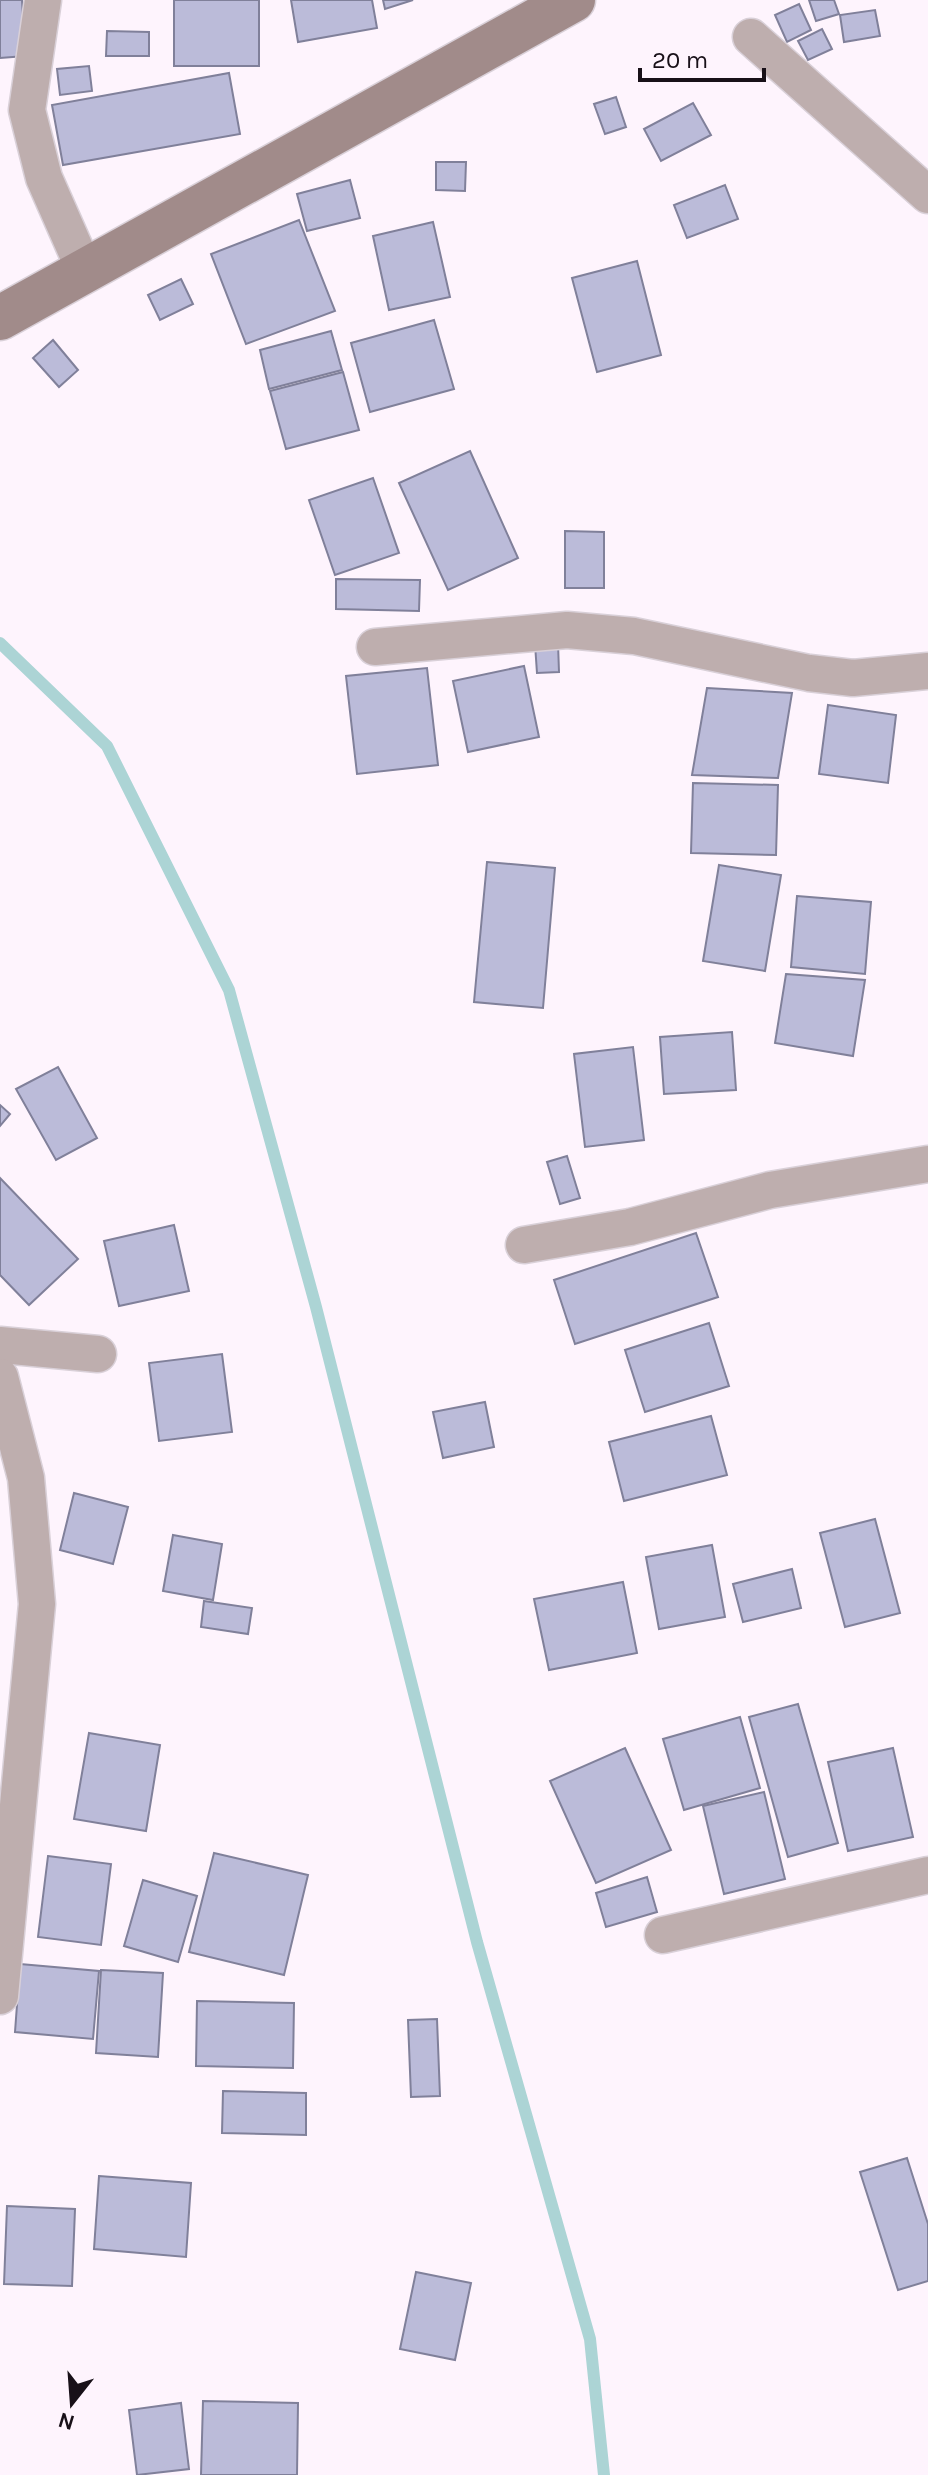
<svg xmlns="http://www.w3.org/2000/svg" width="928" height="2475" font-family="Karla,sans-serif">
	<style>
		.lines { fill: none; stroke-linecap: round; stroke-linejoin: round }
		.stream { stroke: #acd4d5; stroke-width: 12 }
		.building { fill: #bbbbd9; stroke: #80809a; stroke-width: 2 }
		.street-casing { stroke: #d9d0d8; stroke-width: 39 }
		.secondary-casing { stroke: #d9d0d8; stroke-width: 47 }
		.street { stroke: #beaeae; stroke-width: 36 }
		.secondary { stroke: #a18b8a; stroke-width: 44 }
	</style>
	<rect width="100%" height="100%" fill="#fef4fd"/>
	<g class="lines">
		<polyline class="stream" points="0,643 107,746 229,990 316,1307 477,1942 590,2339 604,2475"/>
	</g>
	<g class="building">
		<polygon points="0,0 22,0 25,56 0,58"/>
		<rect x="174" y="0" width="85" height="66"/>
		<polygon points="291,0 372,0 377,28 298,42"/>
		<polygon points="383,0 413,0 385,9"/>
		<polygon points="809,0 834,0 839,14 816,21"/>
		<polygon points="799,4 811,30 787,42 775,15"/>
		<polygon points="875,10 880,36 844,42 840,15"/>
		<polygon points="822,29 832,49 808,60 798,41"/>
		<polygon points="107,31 149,32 149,56 106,56"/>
		<polygon points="89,66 92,91 60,95 57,69"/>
		<polygon points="229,73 240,134 63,165 52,105"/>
		<polygon points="616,97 626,127 605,134 594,104"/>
		<polygon points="693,103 711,135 661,161 644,129"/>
		<polygon points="436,162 466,162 465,191 436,190"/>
		<polygon points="350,180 360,218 307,231 297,194"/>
		<polygon points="725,185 738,219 687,238 674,205"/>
		<polygon points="299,220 335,311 246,344 211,254"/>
		<polygon points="433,222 450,297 389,310 373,236"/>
		<polygon points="637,261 661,355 597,372 572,278"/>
		<polygon points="181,279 193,304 160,320 148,295"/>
		<polygon points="434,320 454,389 370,412 351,343"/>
		<polygon points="331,331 342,370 269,389 260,350"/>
		<polygon points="53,340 78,370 59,387 33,358"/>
		<polygon points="343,372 359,430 286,449 270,391"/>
		<polygon points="470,451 518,558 448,590 399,483"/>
		<polygon points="373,478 399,553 335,575 309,500"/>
		<polygon points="565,531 604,532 604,588 565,588"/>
		<polygon points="336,579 420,580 419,611 336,609"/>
		<polygon points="558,643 559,672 537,673 535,644"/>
		<polygon points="524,666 539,737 468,752 453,681"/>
		<polygon points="427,668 438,765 357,774 346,676"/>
		<polygon points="707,688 792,693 778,778 692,775"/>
		<polygon points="828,705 896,715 888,783 819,774"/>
		<polygon points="693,783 778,785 776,855 691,853"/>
		<polygon points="487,862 555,868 543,1008 474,1002"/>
		<polygon points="719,865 781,875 765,971 703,961"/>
		<polygon points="797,896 871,902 865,974 791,967"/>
		<polygon points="786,974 865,980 853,1056 775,1043"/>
		<polygon points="732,1032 736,1090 664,1094 660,1037"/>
		<polygon points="633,1047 644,1140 585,1147 574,1054"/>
		<polygon points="58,1067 97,1138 56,1160 16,1089"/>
		<polygon points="0,1105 10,1114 0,1126"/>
		<polygon points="567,1156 580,1198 560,1204 547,1162"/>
		<polygon points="0,1178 78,1259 29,1305 0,1275"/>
		<polygon points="174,1225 189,1291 119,1306 104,1241"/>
		<polygon points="696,1233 718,1297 575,1344 554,1280"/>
		<polygon points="709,1323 729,1386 645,1412 625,1350"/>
		<polygon points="222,1354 232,1432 159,1441 149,1363"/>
		<polygon points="485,1402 494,1447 443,1458 433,1412"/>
		<polygon points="711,1416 727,1475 624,1501 609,1442"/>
		<polygon points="74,1493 128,1507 113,1564 60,1550"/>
		<polygon points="875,1519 900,1613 845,1627 820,1533"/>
		<polygon points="173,1535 222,1544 213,1600 163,1591"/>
		<polygon points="712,1545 725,1617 659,1629 646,1557"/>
		<polygon points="792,1569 801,1608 743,1622 733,1584"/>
		<polygon points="623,1582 637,1653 549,1670 534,1599"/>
		<polygon points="204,1601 252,1608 248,1634 201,1627"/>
		<polygon points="798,1704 838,1843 788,1857 749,1717"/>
		<polygon points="740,1717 760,1788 684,1810 663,1739"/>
		<polygon points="89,1733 160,1745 146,1831 74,1819"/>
		<polygon points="625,1748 671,1850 596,1883 550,1781"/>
		<polygon points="893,1748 913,1837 848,1851 828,1762"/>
		<polygon points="764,1792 785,1879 724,1894 703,1806"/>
		<polygon points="214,1853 308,1875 284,1975 189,1952"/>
		<polygon points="48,1856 111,1864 101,1945 38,1937"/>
		<polygon points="647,1877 657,1912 606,1927 596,1893"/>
		<polygon points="143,1880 197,1896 178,1962 124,1946"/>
		<polygon points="20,1964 99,1971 93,2039 15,2032"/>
		<polygon points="101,1970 163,1973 158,2057 96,2053"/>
		<polygon points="197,2001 294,2003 293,2068 196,2066"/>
		<polygon points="437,2019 440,2096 411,2097 408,2020"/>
		<polygon points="223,2091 306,2093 306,2135 222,2133"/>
		<polygon points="907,2158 928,2224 928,2281 898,2290 860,2172"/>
		<polygon points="99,2176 191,2183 186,2257 94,2249"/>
		<polygon points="7,2206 75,2209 72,2286 4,2284"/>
		<polygon points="416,2272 471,2283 455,2360 400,2349"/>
		<polygon points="203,2401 298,2403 297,2475 201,2475"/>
		<polygon points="181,2403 189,2469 137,2475 129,2410"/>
	</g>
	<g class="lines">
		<defs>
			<g id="street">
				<polyline points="43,0 27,110 44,178 85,271"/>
				<polyline points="751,37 928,195"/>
				<polyline points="375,647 567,630 634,636 809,673 853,678 928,671"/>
				<polyline points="524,1245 630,1227 770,1190 928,1164"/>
				<polyline points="0,1345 98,1354"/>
				<polyline points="0,1377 26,1478 37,1604 0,1996"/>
				<polyline points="663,1935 928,1875"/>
			</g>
			<polyline id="secondary" points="0,318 573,0"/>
		</defs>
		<use href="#street" class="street-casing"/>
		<use href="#secondary" class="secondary-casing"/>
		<use href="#street" class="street"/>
		<use href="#secondary" class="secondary"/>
	</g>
	<g transform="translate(72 2403) rotate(197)" stroke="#fef4fd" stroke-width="6" paint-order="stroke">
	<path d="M0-6L14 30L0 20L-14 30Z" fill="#181018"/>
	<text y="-12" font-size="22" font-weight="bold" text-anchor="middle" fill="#181018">N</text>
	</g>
	<path d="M640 68v12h124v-12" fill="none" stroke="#181018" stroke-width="4"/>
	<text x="652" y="68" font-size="24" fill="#181018" stroke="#fef4fd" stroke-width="6" paint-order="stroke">20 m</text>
</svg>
